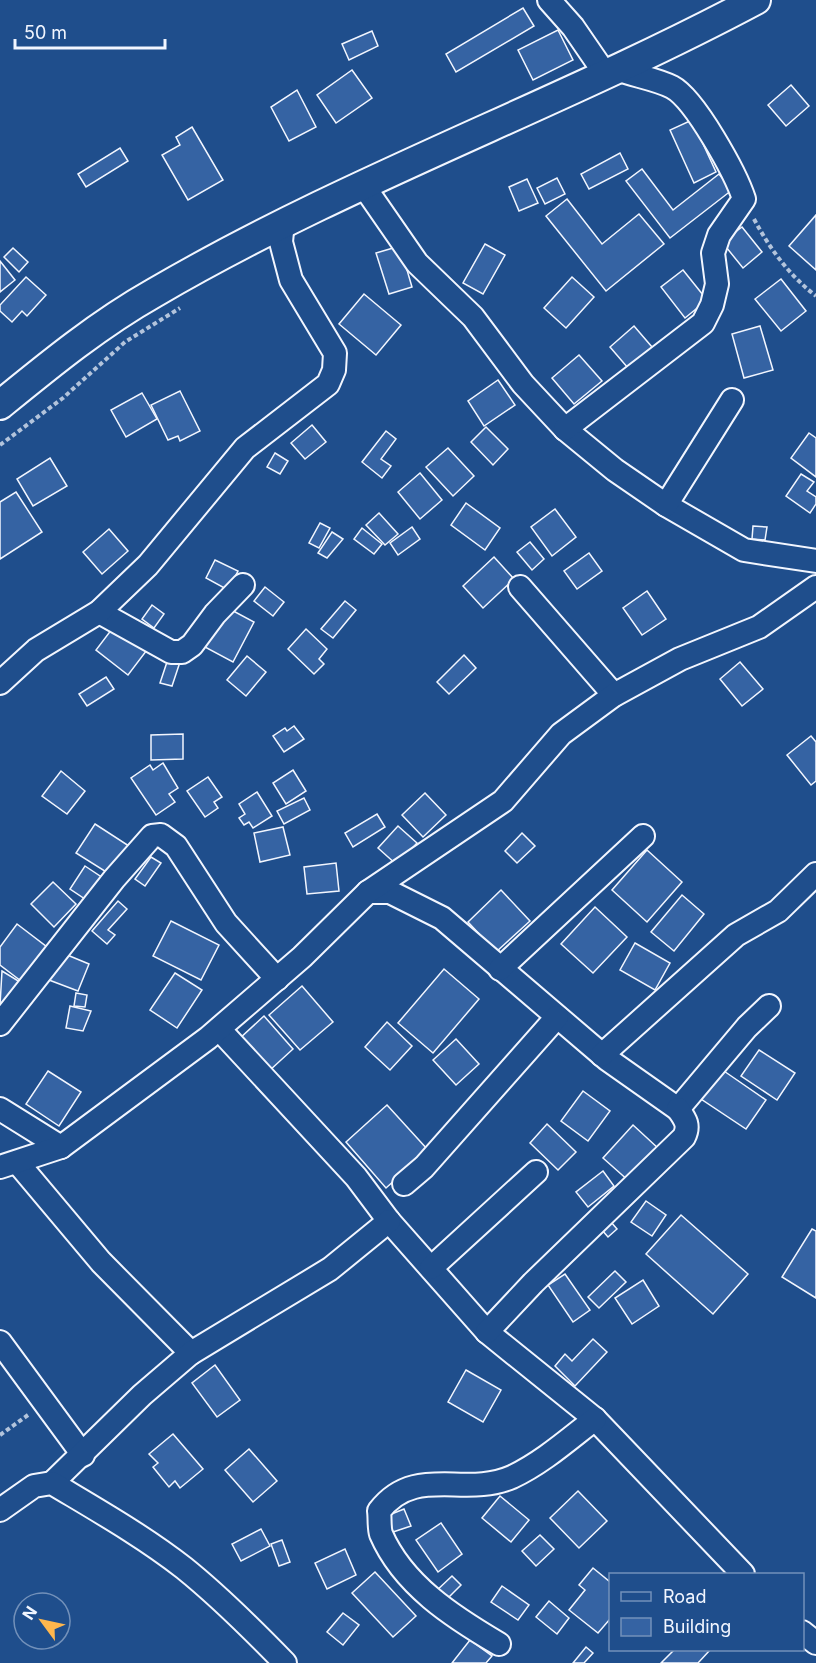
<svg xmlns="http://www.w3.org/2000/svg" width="816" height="1663" font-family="Inter,sans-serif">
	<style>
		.building { fill: #3563a3; stroke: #f2f6ff; stroke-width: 1.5 }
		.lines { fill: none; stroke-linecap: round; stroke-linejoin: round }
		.minor-casing { stroke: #f2f6ff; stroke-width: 26 }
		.major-casing { stroke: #f2f6ff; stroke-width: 32 }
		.path { stroke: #b3c4dc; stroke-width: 4; stroke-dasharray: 4.5 3; stroke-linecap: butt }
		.minor { stroke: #1f4e8c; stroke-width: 22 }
		.major { stroke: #1f4e8c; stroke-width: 28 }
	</style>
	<rect width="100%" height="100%" fill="#1f4e8c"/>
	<g class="building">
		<polygon points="523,8 534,26 456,72 446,54"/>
		<polygon points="558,30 573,60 533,80 518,50"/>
		<polygon points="372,31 378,46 349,60 342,44"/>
		<polygon points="352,70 372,98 336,123 317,95"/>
		<polygon points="791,85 809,106 786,126 768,105"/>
		<polygon points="297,90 316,127 289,141 271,107"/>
		<polygon points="692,120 716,172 694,183 670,130"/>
		<polygon points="192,127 223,180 188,200 162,155 180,145 176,137"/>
		<polygon points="120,148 128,161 86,187 78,174"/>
		<polygon points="620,153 628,169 589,189 581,174"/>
		<polygon points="642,169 673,210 719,174 732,190 670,238 626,181"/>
		<polygon points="557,178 565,194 545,204 537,188"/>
		<polygon points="527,179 538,203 519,211 509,187"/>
		<polygon points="567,199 602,244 639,214 664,244 606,291 546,216"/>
		<polygon points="816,215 816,270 789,246"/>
		<polygon points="742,227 762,252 743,268 722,242"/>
		<polygon points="485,244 505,255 483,294 463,283"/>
		<polygon points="400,246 412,287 389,294 376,253"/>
		<polygon points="13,248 28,262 19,272 4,257"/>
		<polygon points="0,261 15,280 0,292"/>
		<polygon points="683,270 707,300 685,318 661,287"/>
		<polygon points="26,277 46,295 27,316 22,311 12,322 0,311 0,305"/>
		<polygon points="572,277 594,297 566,328 544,308"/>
		<polygon points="781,279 806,311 781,331 755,299"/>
		<polygon points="364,294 401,325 376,355 339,324"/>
		<polygon points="634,326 652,347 628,368 610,347"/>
		<polygon points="760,326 773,370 744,378 732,334"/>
		<polygon points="579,355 602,381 574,404 552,378"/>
		<polygon points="498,380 515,405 484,426 468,401"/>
		<polygon points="180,391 200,431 180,441 178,436 168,440 151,405"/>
		<polygon points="142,393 157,419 126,437 111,410"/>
		<polygon points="312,425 326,442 305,459 291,443"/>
		<polygon points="486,427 508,449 493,465 471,442"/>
		<polygon points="386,431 396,439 381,459 391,466 382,478 362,462"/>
		<polygon points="809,433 816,438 816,477 791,458"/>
		<polygon points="448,448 474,476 453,496 426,467"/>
		<polygon points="275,453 288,461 280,474 267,467"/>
		<polygon points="50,458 67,486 33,506 17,479"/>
		<polygon points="420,473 442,500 420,519 398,492"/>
		<polygon points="801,474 814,482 807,491 816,497 816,504 810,513 786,496"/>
		<polygon points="16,492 42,532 0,559 0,502"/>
		<polygon points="466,503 500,528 485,550 451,525"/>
		<polygon points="555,509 576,537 552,556 531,527"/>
		<polygon points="379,513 398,534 385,545 366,525"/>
		<polygon points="320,523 330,528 319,548 309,543"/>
		<polygon points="753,526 767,527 765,540 752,539"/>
		<polygon points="412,527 420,539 398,555 390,543"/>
		<polygon points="362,528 382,544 374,554 354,539"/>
		<polygon points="109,529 128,551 102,574 83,552"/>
		<polygon points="332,532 343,539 327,558 318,553"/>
		<polygon points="530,542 544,559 532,570 517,552"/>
		<polygon points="589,553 602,571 577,589 564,571"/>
		<polygon points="494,557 514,579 483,608 463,586"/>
		<polygon points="215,560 238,571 228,590 206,578"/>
		<polygon points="265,587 284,602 273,616 254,601"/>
		<polygon points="647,591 666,619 642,635 623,608"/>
		<polygon points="345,601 356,610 333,638 321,629"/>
		<polygon points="152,605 164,614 154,628 142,619"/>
		<polygon points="224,606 254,622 233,662 203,646"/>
		<polygon points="115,625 147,650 128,675 96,650"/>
		<polygon points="306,629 327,649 319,659 324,664 314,674 288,649"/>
		<polygon points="464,655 476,668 449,694 437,682"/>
		<polygon points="247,656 266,672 246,696 227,680"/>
		<polygon points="168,659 180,662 172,686 160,683"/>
		<polygon points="740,662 763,689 742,706 720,679"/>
		<polygon points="106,677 114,689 87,706 79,694"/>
		<polygon points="294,726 304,739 284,752 273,736 285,728 287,731"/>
		<polygon points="183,734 183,759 151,760 151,735"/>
		<polygon points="811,736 816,742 816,781 811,785 787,755"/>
		<polygon points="163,763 178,788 169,794 175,802 156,815 131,778 150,765 153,770"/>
		<polygon points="293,770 306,791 286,804 273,783"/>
		<polygon points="61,771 85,791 67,814 42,796"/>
		<polygon points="208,777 222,797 214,802 218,808 205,817 187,791"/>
		<polygon points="257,792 272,816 253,828 249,822 244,825 239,818 245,814 239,804"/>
		<polygon points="425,793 446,815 423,837 402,815"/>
		<polygon points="304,798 310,810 284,824 277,811"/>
		<polygon points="377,814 385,827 353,847 345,833"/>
		<polygon points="95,824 129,846 111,875 76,853"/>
		<polygon points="398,826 417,843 397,865 378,848"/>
		<polygon points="283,827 290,855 260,862 254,833"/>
		<polygon points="522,833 535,846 517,863 505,851"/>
		<polygon points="647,850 682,882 647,922 612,890"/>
		<polygon points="151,857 161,863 145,886 135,879"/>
		<polygon points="336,863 339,891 307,894 304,867"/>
		<polygon points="85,866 106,880 91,903 70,889"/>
		<polygon points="53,882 76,904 54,927 31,904"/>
		<polygon points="501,890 530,921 496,952 468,922"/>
		<polygon points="682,895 704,914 674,951 651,932"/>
		<polygon points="118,901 127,909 108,930 115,935 107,944 92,931"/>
		<polygon points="595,907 627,937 593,973 561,944"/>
		<polygon points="171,921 219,945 201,980 153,956"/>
		<polygon points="17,924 47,947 21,981 0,965 0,947"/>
		<polygon points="635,943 670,963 655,990 620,970"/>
		<polygon points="60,952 89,964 78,991 49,980"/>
		<polygon points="444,969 479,999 433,1053 398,1023"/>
		<polygon points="2,971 20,982 4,1007 0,1005"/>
		<polygon points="175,973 202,990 177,1028 150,1010"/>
		<polygon points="302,986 333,1022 300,1050 269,1015"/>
		<polygon points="76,993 87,995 85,1007 74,1006"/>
		<polygon points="70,1006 91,1011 83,1031 66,1028"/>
		<polygon points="264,1016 293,1049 269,1071 239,1039"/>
		<polygon points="387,1022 412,1046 390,1070 365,1047"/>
		<polygon points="456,1039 479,1064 456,1085 433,1060"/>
		<polygon points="759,1050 795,1073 777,1100 741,1076"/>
		<polygon points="721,1069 766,1100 746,1129 701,1099"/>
		<polygon points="48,1071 81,1092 59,1126 26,1104"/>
		<polygon points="583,1091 610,1111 588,1141 561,1121"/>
		<polygon points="387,1105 428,1150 386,1188 346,1142"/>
		<polygon points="547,1124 576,1152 558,1170 530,1143"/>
		<polygon points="633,1125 659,1149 630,1182 603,1158"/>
		<polygon points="603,1171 614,1186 588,1207 576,1192"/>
		<polygon points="646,1201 666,1215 652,1236 631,1222"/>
		<polygon points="681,1215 748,1274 713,1314 646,1254"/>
		<polygon points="611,1222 617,1229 608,1237 602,1230"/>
		<polygon points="812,1229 816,1231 816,1298 782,1277"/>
		<polygon points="615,1271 626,1282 599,1308 588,1297"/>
		<polygon points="565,1274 590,1310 573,1322 548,1285"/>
		<polygon points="643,1280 659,1306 632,1324 615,1298"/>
		<polygon points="593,1339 607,1352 575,1386 555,1366 565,1354 572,1361"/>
		<polygon points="215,1365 240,1400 217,1417 192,1383"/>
		<polygon points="466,1370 501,1390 483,1422 448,1402"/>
		<polygon points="173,1434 203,1469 180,1488 175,1481 169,1487 153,1467 158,1463 149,1454"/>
		<polygon points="249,1449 277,1481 253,1502 225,1470"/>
		<polygon points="578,1491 607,1521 579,1548 550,1518"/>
		<polygon points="500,1496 529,1520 511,1542 482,1518"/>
		<polygon points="404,1509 411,1526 390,1533 384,1517"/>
		<polygon points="441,1523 462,1554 438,1572 416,1540"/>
		<polygon points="261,1529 270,1546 241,1561 232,1544"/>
		<polygon points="540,1535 554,1549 536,1566 522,1551"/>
		<polygon points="282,1540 290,1562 279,1566 271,1544"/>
		<polygon points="345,1549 356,1575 327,1589 315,1563"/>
		<polygon points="593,1568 609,1581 610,1579 610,1619 598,1633 569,1610 585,1590 579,1585"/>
		<polygon points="375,1572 416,1616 393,1637 352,1593"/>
		<polygon points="452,1576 461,1585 443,1603 434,1593"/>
		<polygon points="502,1586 529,1605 518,1620 491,1602"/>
		<polygon points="549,1601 569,1618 557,1634 536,1617"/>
		<polygon points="343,1613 359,1625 343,1645 327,1632"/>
		<polygon points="470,1640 492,1656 486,1663 452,1663"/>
		<polygon points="586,1647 593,1653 584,1663 573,1663"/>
		<polygon points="674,1650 710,1650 698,1663 661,1663"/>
	</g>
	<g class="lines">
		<defs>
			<g id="minor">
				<polyline points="549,0 573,27 606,75"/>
				<polyline points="363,185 417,263 473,317 523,384 565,429 615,470 666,505 744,550 816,561"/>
				<path d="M565,429L703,323L712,305L717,284L713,253L719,235L744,199C736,174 695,99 672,87C656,79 636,76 619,70"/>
				<polyline points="666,505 732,400"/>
				<polyline points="520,587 614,695"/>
				<polyline points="99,612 171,652 182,652 192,645 215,614 243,585"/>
				<polyline points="0,683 36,650 99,612 148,565 245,448 328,384 334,370 335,353 291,280 281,242 283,221"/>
				<polyline points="368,892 390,892 442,918 607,1059 678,1109 747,1027 769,1006"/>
				<polyline points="500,969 643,836"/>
				<polyline points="0,1024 114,879 152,836 161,835 176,846 226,923 277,979"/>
				<polyline points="219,1029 356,1177 389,1221 487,1332 595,1419 743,1574"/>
				<polyline points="602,1055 736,935 778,911 816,874"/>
				<polyline points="0,1109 61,1147"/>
				<polyline points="17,1162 101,1262 191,1353"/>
				<polyline points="0,1167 61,1147 208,1038 302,957 368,892 503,801 561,734 614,695 680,659 759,627 816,587"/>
				<polyline points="404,1184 424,1167 557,1017"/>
				<polyline points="431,1268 536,1172"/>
				<path d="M487,1332L533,1283L684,1137C690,1125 685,1119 678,1109"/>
				<polyline points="0,1342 83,1455"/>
				<polyline points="52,1483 142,1395 191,1353 330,1269 389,1221"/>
				<path d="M0,1510L34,1486L52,1483C97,1510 143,1536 184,1568C220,1597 253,1630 285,1663"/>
				<polyline points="802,1632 816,1643"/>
				<path d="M499,1644C453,1617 403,1585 381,1534C379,1528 380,1518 379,1511C415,1464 464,1498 512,1477C542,1463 569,1439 595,1419"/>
			</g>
			<path id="major" d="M0,405C49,365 99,324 154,293C347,180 559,105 756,0"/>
		</defs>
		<use href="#minor" class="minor-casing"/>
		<use href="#major" class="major-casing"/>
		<g class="path">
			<path d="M754,219C770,249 789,275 816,296"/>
			<polyline points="0,445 63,398 125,342 180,308"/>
			<polyline points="0,1435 28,1415"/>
		</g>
		<use href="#minor" class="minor"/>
		<use href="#major" class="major"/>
	</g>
	<rect x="609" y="1573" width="195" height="78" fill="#1f4e8c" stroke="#7391ba" stroke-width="1.5"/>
	<rect x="621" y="1592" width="30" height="9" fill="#1f4e8c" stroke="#7391ba" stroke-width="1.5"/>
	<text x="663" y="1603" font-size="18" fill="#f2f6ff">Road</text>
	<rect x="621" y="1618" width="30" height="18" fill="#3563a3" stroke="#7391ba" stroke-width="1.5"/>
	<text x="663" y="1633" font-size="18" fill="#f2f6ff">Building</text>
	<g transform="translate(42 1621) rotate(303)"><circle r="28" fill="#1f4e8c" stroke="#7391ba" stroke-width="1.5"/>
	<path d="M0-4.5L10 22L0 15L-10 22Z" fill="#ffb74d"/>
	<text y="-9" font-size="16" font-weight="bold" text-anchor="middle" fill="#f2f6ff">N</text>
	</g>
	<path d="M15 39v9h150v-9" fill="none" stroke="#f2f6ff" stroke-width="3"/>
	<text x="24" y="39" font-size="18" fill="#f2f6ff" stroke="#1f4e8c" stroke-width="4.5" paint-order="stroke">50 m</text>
</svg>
